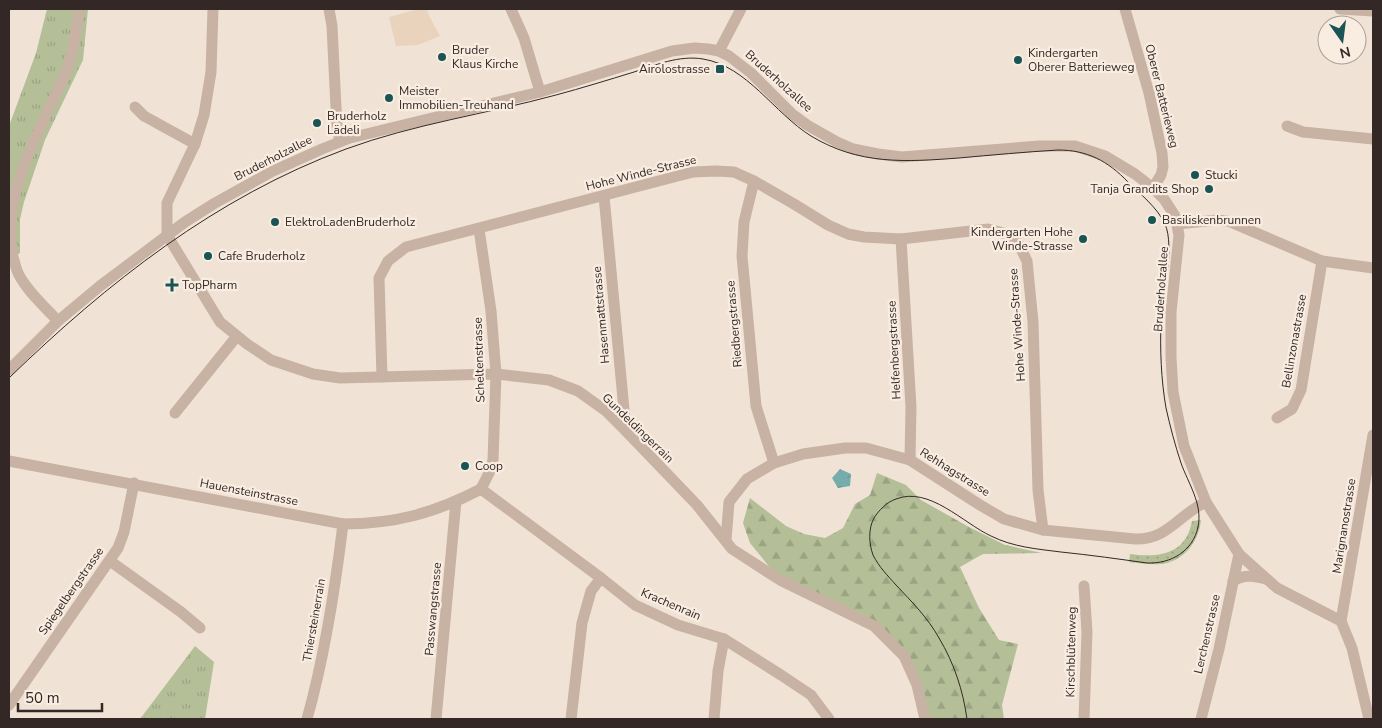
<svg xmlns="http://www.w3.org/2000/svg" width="1382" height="728" font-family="'Nunito Sans',sans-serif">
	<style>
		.grass { fill: url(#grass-dots) }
		.forest { fill: url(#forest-firs) }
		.park { fill: url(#park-tufts) }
		.plaza { fill: #e9d3bd }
		.water { fill: url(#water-ripples) }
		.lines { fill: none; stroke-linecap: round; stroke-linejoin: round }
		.street { stroke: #c8b2a3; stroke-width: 11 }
		.tram { stroke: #332825; stroke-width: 1 }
		.poi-dot { fill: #1b5454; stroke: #f9ede2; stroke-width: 2 }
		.labels { text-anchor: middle; stroke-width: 4.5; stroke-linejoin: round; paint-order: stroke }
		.poi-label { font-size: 12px; fill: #332825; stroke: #f9ede2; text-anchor: start }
		.street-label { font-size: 12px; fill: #332825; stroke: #f9ede2 }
	</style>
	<defs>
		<pattern id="grass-dots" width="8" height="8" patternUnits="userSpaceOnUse" patternTransform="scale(1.25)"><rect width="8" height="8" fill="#b4bf97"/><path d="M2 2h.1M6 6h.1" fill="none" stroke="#9ba482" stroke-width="1.8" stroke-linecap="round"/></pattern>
		<pattern id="forest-firs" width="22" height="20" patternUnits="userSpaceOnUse" patternTransform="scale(1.25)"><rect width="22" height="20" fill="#b4bf97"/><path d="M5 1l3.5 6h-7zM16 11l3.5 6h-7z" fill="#9ba482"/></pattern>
		<pattern id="park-tufts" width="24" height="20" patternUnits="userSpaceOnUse" patternTransform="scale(1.25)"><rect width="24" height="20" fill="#b4bf97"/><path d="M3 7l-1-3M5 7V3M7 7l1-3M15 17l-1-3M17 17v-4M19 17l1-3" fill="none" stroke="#9ba482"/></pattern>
		<pattern id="water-ripples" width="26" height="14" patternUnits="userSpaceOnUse" patternTransform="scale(1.25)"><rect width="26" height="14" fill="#76adac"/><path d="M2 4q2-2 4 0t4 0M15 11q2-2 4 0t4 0" fill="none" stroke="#618d8c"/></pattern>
	</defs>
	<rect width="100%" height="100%" fill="#f0e3d6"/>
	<path class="grass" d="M1201,520C1199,542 1183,562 1161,564C1150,565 1139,563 1129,562L1130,554C1158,558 1186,555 1192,521Z"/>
	<polygon class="forest" points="877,473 906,485 921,500 969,527 1005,545 1042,553 983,554 960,567 979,608 999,640 1018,644 1002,705 1004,719 925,719 904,656 874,626 780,580 750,543 743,523 750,498 786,526 804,534 825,538 843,528 855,504 870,495"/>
	<g class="park">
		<polygon points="47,9 88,9 83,60 45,140 24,202 20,219 20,253 9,260 9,126 36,53"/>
		<polygon points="195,646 214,662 205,719 140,719"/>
	</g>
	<polygon class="plaza" points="419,9 427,9 429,16 440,36 418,45 396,46 389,17"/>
	<polygon class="water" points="840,469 851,474 850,486 838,488 832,478"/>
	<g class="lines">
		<g class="street">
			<polyline points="213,9 211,72 204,115 195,144 167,203 167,235 220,322 247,344 271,360 313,374 340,378 496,374 549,380 578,391 606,411 626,431 697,505 732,549 780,580 874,626 904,656 917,685 925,719"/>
			<polyline points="329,9 332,26 337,128 340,141"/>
			<polyline points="511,9 524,38 540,92"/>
			<polyline points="1125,9 1149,93 1162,153 1163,167 1161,175 1153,188"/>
			<polyline points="1340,9 1373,11"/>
			<polyline points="719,51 741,9"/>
			<polyline points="135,107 144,116 195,144"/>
			<polyline points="1287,126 1303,132 1373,139"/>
			<polyline points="754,181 744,222 742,256 756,406 774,463"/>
			<polyline points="604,196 626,431"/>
			<polyline points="1177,224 1217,220 1228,221 1322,261 1373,268"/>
			<polyline points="479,229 491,311 496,374 493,460 490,471 481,489"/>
			<polyline points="901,239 911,407 910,460"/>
			<path d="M58,321C45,307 28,292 19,275C16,270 15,263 13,257C0,191 41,130 66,72C74,52 76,30 79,9"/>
			<polyline points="9,370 58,321 100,286 185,222 215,203 273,171 322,149 350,138 540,92 672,51 695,48 708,49 719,51 729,56 751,73 792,114 807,125 837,142 853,149 878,154 902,157 1039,146 1075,146 1105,156 1135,174 1153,188 1164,199 1175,216 1179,235 1171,312 1171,357 1173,392 1184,446 1206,502 1239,554 1277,588 1341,621 1352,648 1369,719"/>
			<polyline points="382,377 379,278 388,261 406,247 693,172 716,171 734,172 754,181 794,204 828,225 848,234 864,237 901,239 988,229 1004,233 1018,243 1027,261 1033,322 1038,490 1043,530"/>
			<polyline points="175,413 237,336"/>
			<polyline points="1277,418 1292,409 1301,390 1322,261"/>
			<path d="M9,461L343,524C395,524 435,513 481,489"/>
			<polyline points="481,489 601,578 635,605 678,625 724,639 781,675 811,695 829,719"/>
			<path d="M726,540L729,502L747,479L774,463L803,454L845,448H866L910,460L980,505L1004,519L1043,530L1135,539C1168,540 1179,514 1206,502"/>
			<polyline points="110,561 181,612 200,628"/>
			<path d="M1233,581C1244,574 1255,576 1266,579"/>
			<polyline points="1084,586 1087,632 1084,719"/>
			<polyline points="1341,621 1373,435"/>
			<polyline points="9,705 118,548 124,532 134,483"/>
			<path d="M307,719C325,655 335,590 343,524"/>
			<polyline points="436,719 456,501"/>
			<polyline points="571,719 582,623 591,591 601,578"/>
			<polyline points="714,719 718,671 724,639"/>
			<polyline points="1201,719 1219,649 1239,554"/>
		</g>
		<path class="tram" d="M9,378C107,283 216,197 346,149C414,124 486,114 556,95C582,88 608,80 634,72C656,65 679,55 703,59C747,66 774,113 811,136C859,165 905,162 959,158C992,155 1025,152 1058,150C1087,150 1108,161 1128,182C1140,194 1157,207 1165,224C1175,247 1163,295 1161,321C1160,350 1161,379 1166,408C1170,426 1175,445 1181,463C1188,483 1203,504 1198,527C1193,551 1171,564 1147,563C1119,559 1090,555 1061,552C1037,549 1013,547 991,536C963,523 929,486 896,499C887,502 879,510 874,518C868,529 869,544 873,555C879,567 888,576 896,585C912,602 928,618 939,638C954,663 963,690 967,719"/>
	</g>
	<g class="poi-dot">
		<circle cx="442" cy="57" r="5"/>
		<circle cx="1018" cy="60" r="5"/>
		<rect x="715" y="64" width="10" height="10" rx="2.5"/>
		<circle cx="389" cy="98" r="5"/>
		<circle cx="317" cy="123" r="5"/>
		<circle cx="1195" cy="175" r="5"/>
		<circle cx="1209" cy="189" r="5"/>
		<circle cx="1152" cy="220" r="5"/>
		<circle cx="275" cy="222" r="5"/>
		<circle cx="1083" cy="239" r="5"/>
		<circle cx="208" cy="256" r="5"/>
		<path d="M169.5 277.5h5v5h5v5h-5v5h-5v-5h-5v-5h5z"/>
		<circle cx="465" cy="466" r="5"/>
	</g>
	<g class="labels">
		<g class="poi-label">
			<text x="452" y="54">Bruder<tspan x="452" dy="14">Klaus Kirche</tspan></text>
			<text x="1028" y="57">Kindergarten<tspan x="1028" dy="14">Oberer Batterieweg</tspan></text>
			<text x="710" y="73" text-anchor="end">Airolostrasse</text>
			<text x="399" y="95">Meister<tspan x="399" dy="14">Immobilien-Treuhand</tspan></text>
			<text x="327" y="120">Bruderholz<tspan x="327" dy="14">Lädeli</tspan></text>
			<text x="1205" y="179">Stucki</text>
			<text x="1199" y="193" text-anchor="end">Tanja Grandits Shop</text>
			<text x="1162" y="224">Basiliskenbrunnen</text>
			<text x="285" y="226">ElektroLadenBruderholz</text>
			<text x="1073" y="236" text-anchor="end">Kindergarten Hohe<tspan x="1073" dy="14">Winde-Strasse</tspan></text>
			<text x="218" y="260">Cafe Bruderholz</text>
			<text x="182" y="289">TopPharm</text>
			<text x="475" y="470">Coop</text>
		</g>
		<g class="street-label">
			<text transform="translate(779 81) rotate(42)" y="4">Bruderholzallee</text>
			<text transform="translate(1162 96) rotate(76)" y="4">Oberer Batterieweg</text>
			<text transform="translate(273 158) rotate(-27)" y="4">Bruderholzallee</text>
			<text transform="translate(641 173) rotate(-14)" y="4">Hohe Winde-Strasse</text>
			<text transform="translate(1161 289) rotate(-86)" y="4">Bruderholzallee</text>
			<text transform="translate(601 315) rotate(-95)" y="4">Hasenmattstrasse</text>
			<text transform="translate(734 324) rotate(-95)" y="4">Riedbergstrasse</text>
			<text transform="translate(1017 325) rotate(-94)" y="4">Hohe Winde-Strasse</text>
			<text transform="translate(1294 341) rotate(-80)" y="4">Bellinzonastrasse</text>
			<text transform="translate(894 350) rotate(-93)" y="4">Helfenbergstrasse</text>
			<text transform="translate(479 360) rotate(-92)" y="4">Scheltenstrasse</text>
			<text transform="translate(638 428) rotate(44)" y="4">Gundeldingerrain</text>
			<text transform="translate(955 472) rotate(32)" y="4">Rehhagstrasse</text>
			<text transform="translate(249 492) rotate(11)" y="4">Hauensteinstrasse</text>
			<text transform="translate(1344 526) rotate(-81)" y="4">Marignanostrasse</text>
			<text transform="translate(71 591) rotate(-55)" y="4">Spiegelbergstrasse</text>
			<text transform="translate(671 604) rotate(23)" y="4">Krachenrain</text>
			<text transform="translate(433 609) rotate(-85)" y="4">Passwangstrasse</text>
			<text transform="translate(314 620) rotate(-80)" y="4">Thiersteinerrain</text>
			<text transform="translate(1207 634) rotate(-77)" y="4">Lerchenstrasse</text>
			<text transform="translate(1071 652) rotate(-89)" y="4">Kirschblütenweg</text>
		</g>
	</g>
	<rect width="1382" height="728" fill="none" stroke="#332825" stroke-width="20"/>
	<g transform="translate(1342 40) rotate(166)"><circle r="24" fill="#f9ede2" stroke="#aa9e96"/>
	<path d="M0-4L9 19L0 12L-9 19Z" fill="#1b5454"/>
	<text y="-8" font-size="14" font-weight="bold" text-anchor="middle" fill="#332825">N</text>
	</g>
	<path d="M18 703v8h84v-8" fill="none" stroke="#332825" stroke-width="2.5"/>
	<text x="25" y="703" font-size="15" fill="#332825" stroke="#f9ede2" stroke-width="4" paint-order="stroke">50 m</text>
</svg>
